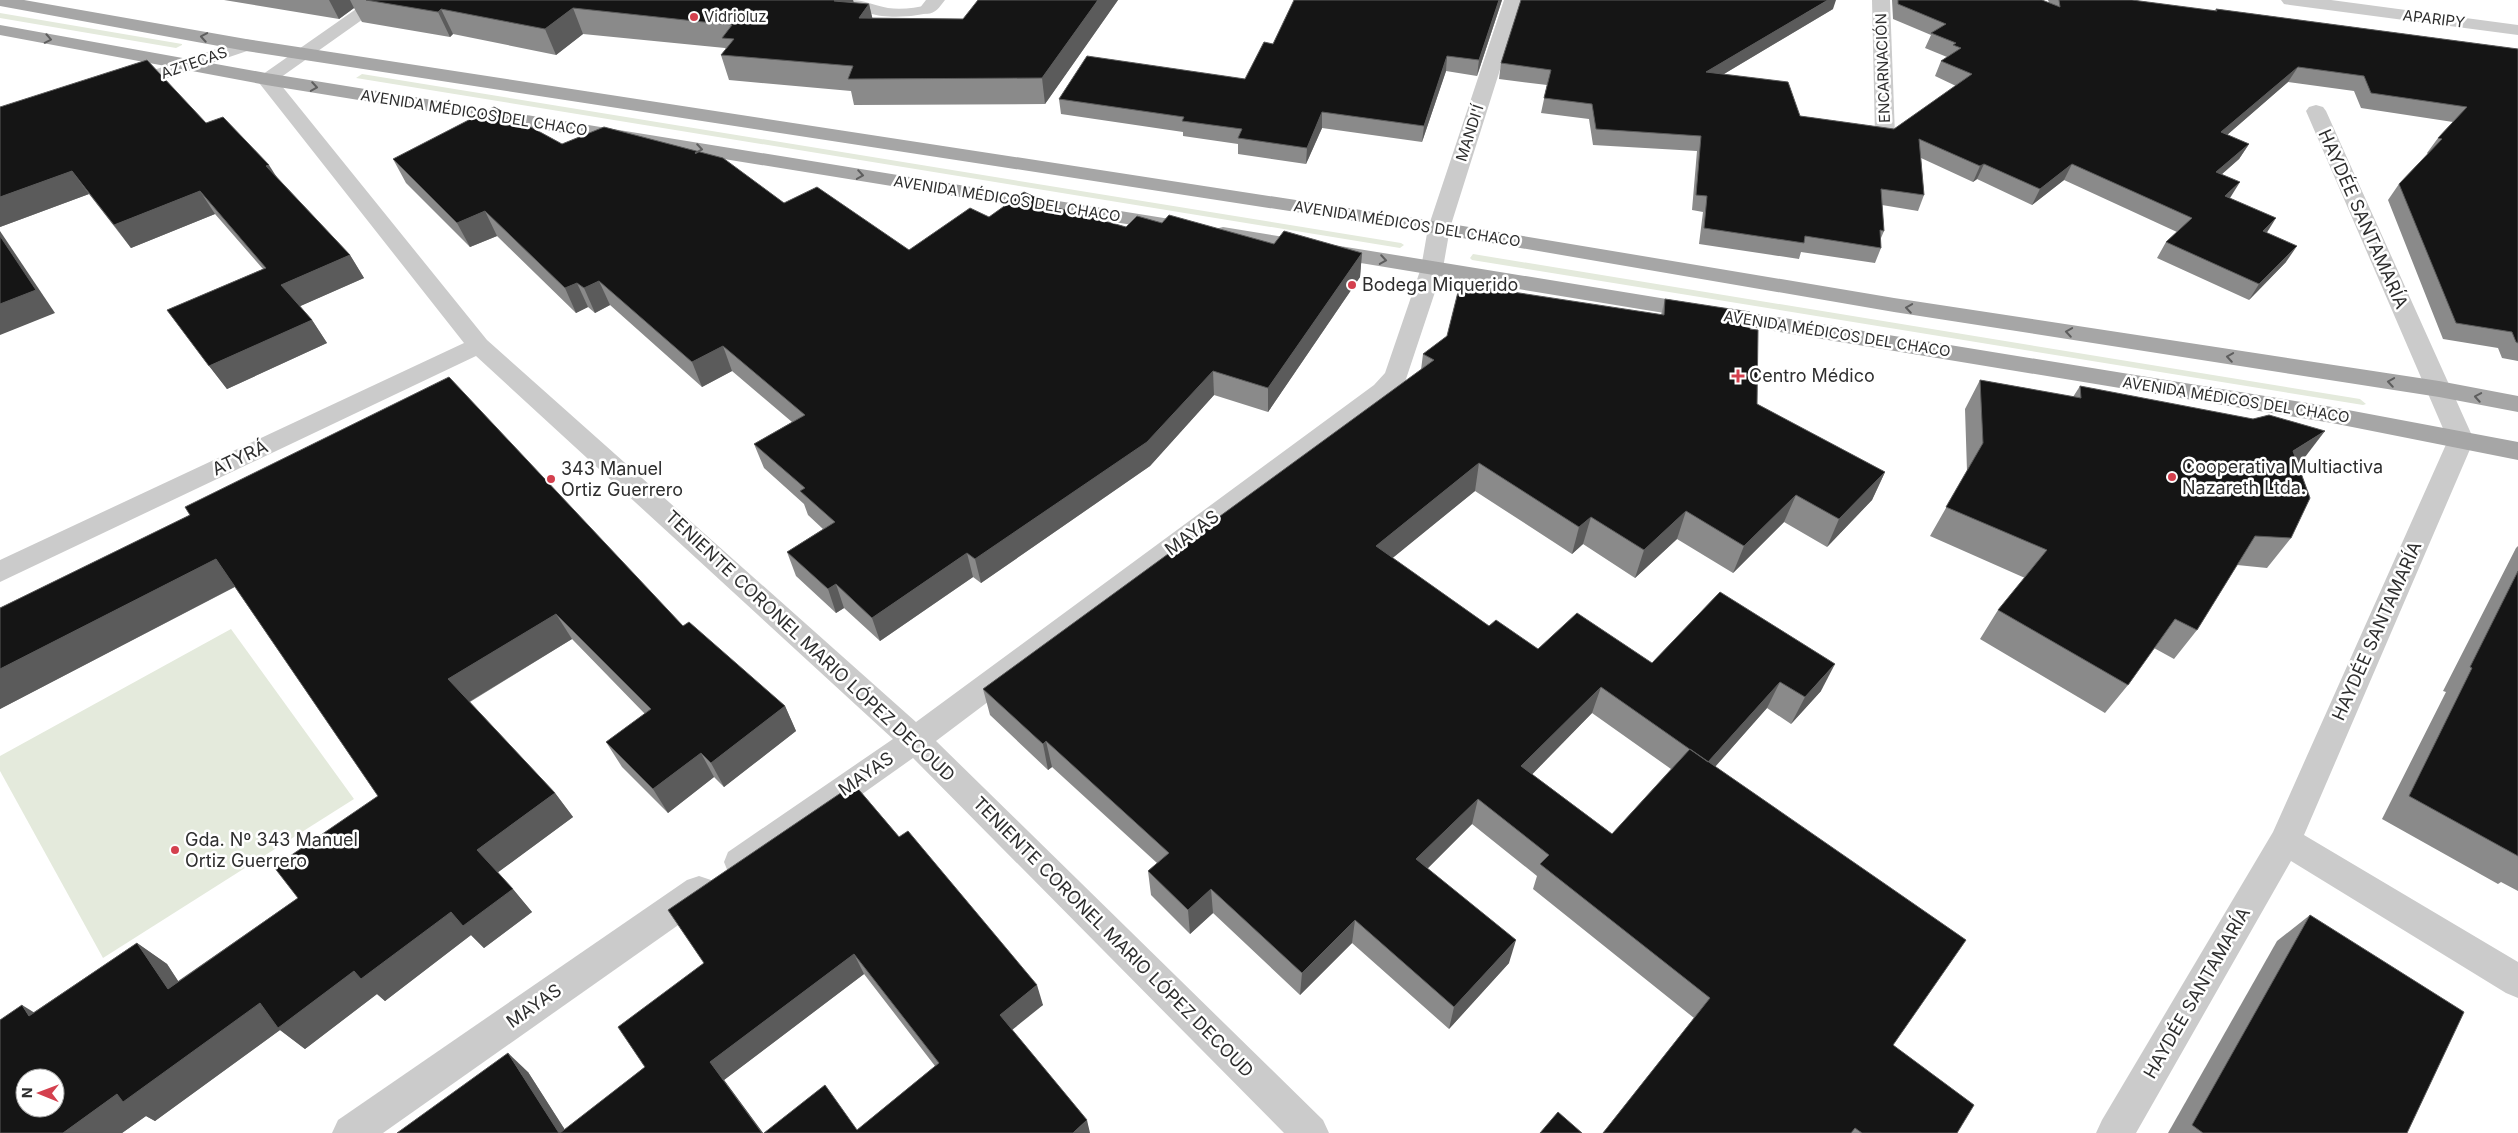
<svg xmlns="http://www.w3.org/2000/svg" width="2518" height="1133" font-family="Inter,sans-serif">
	<style>
		.green { fill: #e4eadc }
		.lines { fill: none; stroke-linecap: round; stroke-linejoin: round }
		.service { fill: #cbcbcb; fill-rule: evenodd }
		.minor { fill: #cbcbcb; fill-rule: evenodd }
		.primary { fill: #a6a6a6; fill-rule: evenodd }
		.wall { fill: #8a8a8a; fill-rule: evenodd }
		.shaded-wall { fill: #5b5b5b }
		.building { fill: #151515; stroke: #5b5b5b; fill-rule: evenodd }
		.oneway { stroke: #5e5e5e }
		.poi-dot { fill: #d4404e; stroke: #fff; stroke-width: 2 }
		.labels { text-anchor: middle; stroke-width: 5; stroke-linejoin: round; paint-order: stroke }
		.far-poi-label { font-size: 15px; fill: #2e2e2e; stroke: #fff; text-anchor: start }
		.far-street-label { font-size: 15px; fill: #2e2e2e; stroke: #fff }
		.street-label { font-size: 18px; fill: #2e2e2e; stroke: #fff }
		.poi-label { font-size: 18px; fill: #2e2e2e; stroke: #fff; text-anchor: start }
	</style>
	<rect width="100%" height="100%" fill="#fff"/>
	<g class="green">
		<polygon points="0,13 182,44 182,45 176,48 0,18"/>
		<polygon points="362,74 1401,243 1404,245 1400,248 356,78"/>
		<polygon points="1473,254 2360,399 2366,404 2363,405 1472,260 1470,258"/>
		<polygon points="231,629 354,799 103,958 0,771 0,756"/>
	</g>
	<g class="lines">
		<path class="service" d="M849,0C866,0 872,5 888,8C901,10 915,8 928,5L935,9L933,12C910,18 865,22 849,0Z"/>
		<g class="minor">
			<polygon points="369,0 390,0 277,80 487,340 916,722 1374,385 1385,373 1421,268 1428,228 1504,0 1522,0 1450,228 1443,268 1405,382 1392,397 936,741 1323,1120 1329,1133 1284,1133 913,758 752,872 740,877 728,872 724,862 728,852 893,739 476,356 0,582 0,560 464,343 256,79"/>
			<path d="M926,0H945C938,9 934,16 922,13L919,9Z"/>
			<polygon points="1872,0 1890,0 1895,136 1892,140 1878,140 1875,136"/>
			<polygon points="2281,0 2331,0 2518,25 2518,35 2290,5 2284,4"/>
			<polygon points="246,39 253,41 255,45 253,49 132,90 118,90 115,86 118,82"/>
			<polygon points="2316,105 2323,107 2326,111 2474,440 2304,835 2518,962 2518,998 2506,993 2291,861 2136,1133 2096,1133 2102,1120 2273,832 2448,440 2306,111 2309,107"/>
			<polygon points="699,876 711,880 716,891 711,902 383,1133 332,1133 338,1120 687,880"/>
		</g>
		<g class="primary">
			<polygon points="0,0 24,0 246,39 1439,222 1894,298 2439,381 2518,396 2518,412 2439,397 1894,312 1439,234 246,51 0,6"/>
			<polygon points="0,25 266,73 1170,219 1178,220 1181,225 1178,230 1170,231 266,85 0,35"/>
			<polygon points="1223,227 2332,407 2518,442 2518,460 2332,423 1215,239 1212,234 1215,229"/>
		</g>
	</g>
	<g class="wall">
		<polygon points="224,0 853,0 854,3 869,4 872,18 963,19 1118,0 1045,104 854,105 851,91 729,80 721,55 726,49 725,48 583,34 556,55 453,34 450,37 362,22 354,8 339,19"/>
		<polygon points="1502,0 1477,76 1446,71 1422,142 1322,128 1306,164 1238,154 1238,144 1183,136 1183,132 1061,114 1059,99 1245,79 1273,44"/>
		<polygon points="1892,0 2042,0 2049,3 2048,0 2132,0 2215,11 2216,9 2518,49 2518,361 2502,358 2498,348 2443,339 2388,200 2399,184 2428,154 2427,153 2438,138 2453,122 2361,108 2354,91 2288,82 2227,135 2249,144 2239,159 2221,175 2230,198 2267,233 2286,262 2249,300 2157,258 2166,242 2177,232 2064,180 2032,205 1977,179 1973,182 1921,158 1924,195 1918,211 1882,205 1884,231 1881,238 1881,248 1875,263 1801,252 1799,259 1699,244 1703,212 1692,210 1697,151 1593,145 1589,119 1541,113 1547,85 1499,79 1501,63 1833,9 1724,74 1800,116 1894,129 1956,86 1935,76 1941,61 1947,57 1925,48 1931,35 1893,19"/>
		<polygon points="0,107 206,123 276,176 350,255 364,278 300,306 312,320 327,343 227,389 167,310 263,269 215,214 131,248 89,194 0,227"/>
		<polygon points="562,144 784,203 909,250 989,217 1058,208 1126,227 1162,223 1274,244 1362,253 1360,277 1268,412 1214,395 1150,466 981,583 973,577 880,641 844,608 836,613 796,576 787,552 823,529 808,515 804,504 764,468 754,444 792,422 732,371 702,387 610,305 595,313 588,307 576,313 497,236 470,247 406,183 393,159"/>
		<path d="M1665,299L1750,329L1757,404L1885,472L1872,500L1827,547L1784,522L1733,573L1677,539L1635,578L1583,544L1572,554L1475,491L1392,558L1489,626L1538,649L1652,663L1720,592L1821,691L1791,724L1767,708L1715,767L1893,1045L1957,1133H1603L1694,1018L1533,889L1537,876L1472,824L1427,869L1509,963L1449,1029L1352,943L1300,995L1213,913L1190,934L1151,895L1148,871L1157,863L1052,767L1048,770L990,715L983,689L1421,370L1423,354L1661,315ZM1592,713L1671,769L1612,834L1532,774Z"/>
		<polygon points="1980,380 2073,397 2080,386 2302,461 2298,463 2291,538 2267,568 2237,565 2197,630 2174,659 2154,648 2128,685 2105,713 1980,639 1998,610 2025,578 1930,536 1967,471 1965,409"/>
		<polygon points="190,515 683,626 785,706 796,731 724,787 714,777 668,813 622,767 606,742 645,714 572,639 470,702 555,793 573,817 498,872 532,912 484,948 471,935 385,1001 377,994 305,1049 280,1030 155,1121 146,1116 122,1133 0,1133 34,1012 137,943 167,964 178,981 298,898 378,796 235,587 0,709 0,608"/>
		<polygon points="2518,546 2518,891 2501,882 2498,884 2382,819 2446,692 2443,691 2516,548"/>
		<polygon points="854,784 1043,1005 857,1130 935,1066 864,974 724,1080 763,1133 397,1133 528,1072 565,1130 645,1067 704,963"/>
		<polygon points="2310,915 2407,1133 2168,1133 2277,941"/>
	</g>
	<g class="shaded-wall">
		<polygon points="329,0 350,0 354,8 339,19"/>
		<polygon points="835,0 853,0 855,9 834,1"/>
		<polygon points="1098,0 1118,0 1045,104 1042,78"/>
		<polygon points="1499,0 1502,0 1477,76 1479,60"/>
		<polygon points="1828,0 1836,0 1833,9 1702,87 1706,72"/>
		<polygon points="869,4 875,29 859,18"/>
		<polygon points="573,8 583,34 556,55 545,29"/>
		<polygon points="441,9 453,34 450,37 438,12"/>
		<polygon points="1447,56 1446,71 1422,142 1424,126"/>
		<polygon points="2298,67 2288,82 2212,148 2221,132"/>
		<polygon points="1322,112 1322,128 1306,164 1307,148"/>
		<polygon points="2249,144 2239,159 2206,188 2216,172"/>
		<polygon points="1984,164 1977,179 1973,182 1980,166"/>
		<polygon points="2072,164 2064,180 2032,205 2040,189"/>
		<polygon points="269,165 283,187 266,166"/>
		<polygon points="72,171 89,194 0,227 0,197"/>
		<polygon points="2240,182 2230,198 2225,196"/>
		<polygon points="200,191 215,214 131,248 114,225"/>
		<polygon points="485,211 497,236 470,247 457,223"/>
		<polygon points="2276,218 2266,234 2263,231"/>
		<polygon points="0,231 55,313 0,335"/>
		<polygon points="2297,246 2286,262 2249,300 2259,284"/>
		<polygon points="1362,253 1360,277 1268,412 1268,388"/>
		<polygon points="350,255 364,278 296,308 281,285"/>
		<polygon points="599,281 610,305 595,313 584,288"/>
		<polygon points="577,283 588,307 576,313 565,288"/>
		<polygon points="312,320 327,343 227,389 209,366"/>
		<polygon points="723,346 732,371 702,387 692,362"/>
		<polygon points="1213,371 1214,395 1150,466 981,583 975,559"/>
		<polygon points="2325,431 2302,461 2270,480 2293,451"/>
		<polygon points="1479,463 1475,491 1373,574 1376,546"/>
		<polygon points="1885,472 1872,500 1827,547 1839,519"/>
		<polygon points="1796,495 1784,522 1733,573 1744,546"/>
		<polygon points="1686,511 1677,539 1635,578 1644,550"/>
		<polygon points="1591,517 1583,544 1572,554 1579,527"/>
		<polygon points="967,553 973,577 880,641 872,618"/>
		<polygon points="216,559 238,585 0,709 0,669"/>
		<polygon points="836,584 844,608 836,613 828,589"/>
		<polygon points="556,614 572,639 467,703 448,679"/>
		<polygon points="1835,664 1821,691 1791,724 1805,697"/>
		<polygon points="1780,682 1767,708 1697,787 1708,762"/>
		<polygon points="1601,687 1592,713 1515,792 1521,766"/>
		<polygon points="785,706 796,731 724,787 711,763"/>
		<polygon points="1046,741 1052,767 1048,770 1043,744"/>
		<polygon points="701,753 714,777 668,813 653,789"/>
		<polygon points="555,793 573,817 497,873 477,850"/>
		<polygon points="1478,799 1472,824 1412,884 1416,859"/>
		<polygon points="513,889 532,912 484,948 471,935 385,1001 377,994 305,1049 280,1030 155,1121 146,1116 122,1133 63,1133 117,1094 260,1003 354,971 451,912"/>
		<polygon points="1211,889 1213,913 1190,934 1188,910"/>
		<polygon points="1355,920 1352,943 1300,995 1302,973"/>
		<polygon points="1516,940 1509,963 1449,1029 1454,1007"/>
		<polygon points="137,943 167,964 197,1010 168,989"/>
		<polygon points="854,954 864,974 724,1080 763,1133 762,1133 710,1062"/>
		<polygon points="1037,985 1043,1005 1007,1034 1000,1015"/>
		<polygon points="22,1005 56,1026 29,1016"/>
		<polygon points="508,1053 528,1072 567,1133 559,1133"/>
		<polygon points="1087,1120 1090,1133 1073,1133"/>
	</g>
	<g class="building">
		<polygon points="366,0 835,0 834,1 869,4 859,18 963,19 978,0 1098,0 1042,78 848,79 853,66 721,55 734,39 722,38 732,25 573,8 545,29 441,9 438,12"/>
		<polygon points="1294,0 1499,0 1479,60 1447,56 1424,126 1322,112 1307,148 1238,138 1242,129 1182,121 1184,117 1059,99 1087,56 1245,79 1264,42 1273,44"/>
		<polygon points="1521,0 1828,0 1706,72 1788,82 1800,116 1894,129 1972,74 1941,61 1961,48 1953,45 1956,43 1931,33 1946,24 1898,4 1898,0 2042,0 2060,7 2059,0 2132,0 2217,11 2216,9 2518,49 2518,343 2516,342 2512,332 2456,323 2399,184 2442,139 2438,138 2467,107 2371,93 2364,76 2298,67 2221,132 2249,144 2216,172 2240,182 2225,196 2276,218 2263,231 2297,246 2259,284 2166,242 2192,218 2072,164 2040,189 1984,164 1980,166 1919,139 1924,195 1881,189 1884,231 1880,230 1881,248 1805,236 1804,243 1704,228 1707,196 1696,195 1701,136 1596,129 1592,104 1544,98 1551,70 1501,63"/>
		<polygon points="147,60 206,123 223,117 269,165 266,166 350,255 281,285 312,320 209,366 167,310 266,268 200,191 114,225 72,171 0,197 0,107"/>
		<polygon points="494,107 562,144 604,127 723,158 784,203 817,187 909,250 970,208 989,217 1024,192 1058,208 1126,227 1137,216 1162,223 1169,215 1274,244 1284,231 1362,253 1268,388 1213,371 1147,442 975,559 967,553 872,618 836,584 828,589 787,552 835,522 800,491 805,488 754,444 805,415 723,346 692,362 599,281 584,288 577,283 565,288 485,211 457,223 393,159"/>
		<polygon points="0,236 36,290 0,304"/>
		<polygon points="1460,284 1664,315 1665,299 1750,312 1750,329 1758,330 1757,404 1885,472 1839,519 1796,495 1744,546 1686,511 1644,550 1591,517 1579,527 1479,463 1376,546 1489,626 1496,620 1538,649 1577,613 1652,663 1720,592 1835,664 1805,697 1780,682 1708,762 1601,687 1521,766 1612,834 1690,749 1966,940 1893,1045 1974,1105 1957,1133 1862,1133 1855,1128 1851,1133 1603,1133 1710,998 1540,864 1549,855 1478,799 1416,859 1516,940 1454,1007 1355,920 1302,973 1211,889 1188,910 1148,871 1169,853 1046,741 1043,744 983,689 1434,360 1423,354 1447,336"/>
		<path d="M449,377L683,626L689,622L785,706L711,763L701,753L653,789L606,742L651,709L556,614L448,679L555,793L477,850L513,889L463,926L451,912L361,979L354,971L278,1028L260,1003L123,1102L117,1094L63,1133H0V1020L22,1005L29,1016L137,943L168,989L298,898L274,867L378,796L216,559L0,669V608L190,515L185,507ZM25,1078H55V1108H25Z"/>
		<polygon points="1980,380 2081,398 2080,386 2253,419 2269,415 2325,431 2293,451 2310,498 2291,538 2255,536 2197,630 2175,619 2128,685 1998,610 2047,550 1946,507 1983,443"/>
		<polygon points="2518,571 2518,856 2409,796 2472,668 2470,667"/>
		<polygon points="854,784 899,837 908,831 1037,985 1000,1015 1087,1120 1073,1133 764,1133 825,1085 857,1130 939,1063 854,954 710,1062 762,1133 560,1133 645,1067 618,1027 704,963 668,910"/>
		<polygon points="2310,915 2464,1012 2407,1133 2203,1133 2192,1125"/>
		<polygon points="508,1053 559,1133 397,1133"/>
		<polygon points="1558,1112 1582,1133 1540,1133"/>
	</g>
	<defs><path id="oneway-chevron" d="M-2-3.5L2.5 0L-2 3.5" fill="none" stroke-width="1.6" stroke-linecap="round" stroke-linejoin="round" transform="scale(1.25)"/></defs>
	<g class="oneway">
		<use href="#oneway-chevron" transform="translate(204 37) rotate(-170)"/>
		<use href="#oneway-chevron" transform="translate(48 39) rotate(11)"/>
		<use href="#oneway-chevron" transform="translate(314 87) rotate(9)"/>
		<use href="#oneway-chevron" transform="translate(699 149) rotate(9)"/>
		<use href="#oneway-chevron" transform="translate(860 175) rotate(9)"/>
		<use href="#oneway-chevron" transform="translate(1383 260) rotate(9)"/>
		<use href="#oneway-chevron" transform="translate(1909 308) rotate(-171)"/>
		<use href="#oneway-chevron" transform="translate(2069 332) rotate(-171)"/>
		<use href="#oneway-chevron" transform="translate(2230 357) rotate(-171)"/>
		<use href="#oneway-chevron" transform="translate(2391 382) rotate(-171)"/>
		<use href="#oneway-chevron" transform="translate(2478 397) rotate(-170)"/>
	</g>
	<g class="poi-dot">
		<circle cx="694" cy="17" r="5"/>
		<circle cx="1352" cy="285" r="5"/>
		<path d="M1735.5 368.5h5v5h5v5h-5v5h-5v-5h-5v-5h5z"/>
		<circle cx="2172" cy="477" r="5"/>
		<circle cx="551" cy="479" r="5"/>
		<circle cx="175" cy="850" r="5"/>
	</g>
	<g class="labels">
		<g class="far-poi-label">
			<text x="704" y="22">Vidrioluz</text>
		</g>
		<g class="far-street-label">
			<text transform="translate(2434 19) rotate(7)" y="5">APARIPY</text>
			<text transform="translate(194 63) rotate(-19)" y="5">AZTECAS</text>
			<text transform="translate(1883 68) rotate(-92)" y="5">ENCARNACIÓN</text>
			<text transform="translate(474 113) rotate(9)" y="5">AVENIDA MÉDICOS DEL CHACO</text>
			<text transform="translate(1470 133) rotate(-72)" y="5">MANDI'Í</text>
			<text transform="translate(1007 199) rotate(9)" y="5">AVENIDA MÉDICOS DEL CHACO</text>
			<text transform="translate(1407 224) rotate(9)" y="5">AVENIDA MÉDICOS DEL CHACO</text>
			<text transform="translate(1837 334) rotate(9)" y="5">AVENIDA MÉDICOS DEL CHACO</text>
			<text transform="translate(2236 400) rotate(9)" y="5">AVENIDA MÉDICOS DEL CHACO</text>
		</g>
		<g class="street-label">
			<text transform="translate(2363 219) rotate(66)" y="6">HAYDÉE SANTAMARÍA</text>
			<text transform="translate(240 458) rotate(-25)" y="6">ATYRÁ</text>
			<text transform="translate(1192 533) rotate(-37)" y="6">MAYAS</text>
			<text transform="translate(2377 631) rotate(-66)" y="6">HAYDÉE SANTAMARÍA</text>
			<text transform="translate(810 646) rotate(43)" y="6">TENIENTE CORONEL MARIO LÓPEZ DECOUD</text>
			<text transform="translate(866 774) rotate(-35)" y="6">MAYAS</text>
			<text transform="translate(1113 937) rotate(45)" y="6">TENIENTE CORONEL MARIO LÓPEZ DECOUD</text>
			<text transform="translate(2197 993) rotate(-60)" y="6">HAYDÉE SANTAMARÍA</text>
			<text transform="translate(534 1006) rotate(-35)" y="6">MAYAS</text>
		</g>
		<g class="poi-label">
			<text x="1362" y="291">Bodega Miquerido</text>
			<text x="1749" y="382">Centro Médico</text>
			<text x="2182" y="473">Cooperativa Multiactiva<tspan x="2182" dy="21">Nazareth Ltda.</tspan></text>
			<text x="561" y="475">343 Manuel<tspan x="561" dy="21">Ortiz Guerrero</tspan></text>
			<text x="185" y="846">Gda. Nº 343 Manuel<tspan x="185" dy="21">Ortiz Guerrero</tspan></text>
		</g>
	</g>
	<g transform="translate(40 1093) rotate(271)"><circle r="24" fill="#ffffff" stroke="#ababab"/>
	<path d="M0-4L9 19L0 12L-9 19Z" fill="#d4404e"/>
	<text y="-8" font-size="14" font-weight="bold" text-anchor="middle" fill="#2e2e2e">N</text>
	</g>
</svg>
